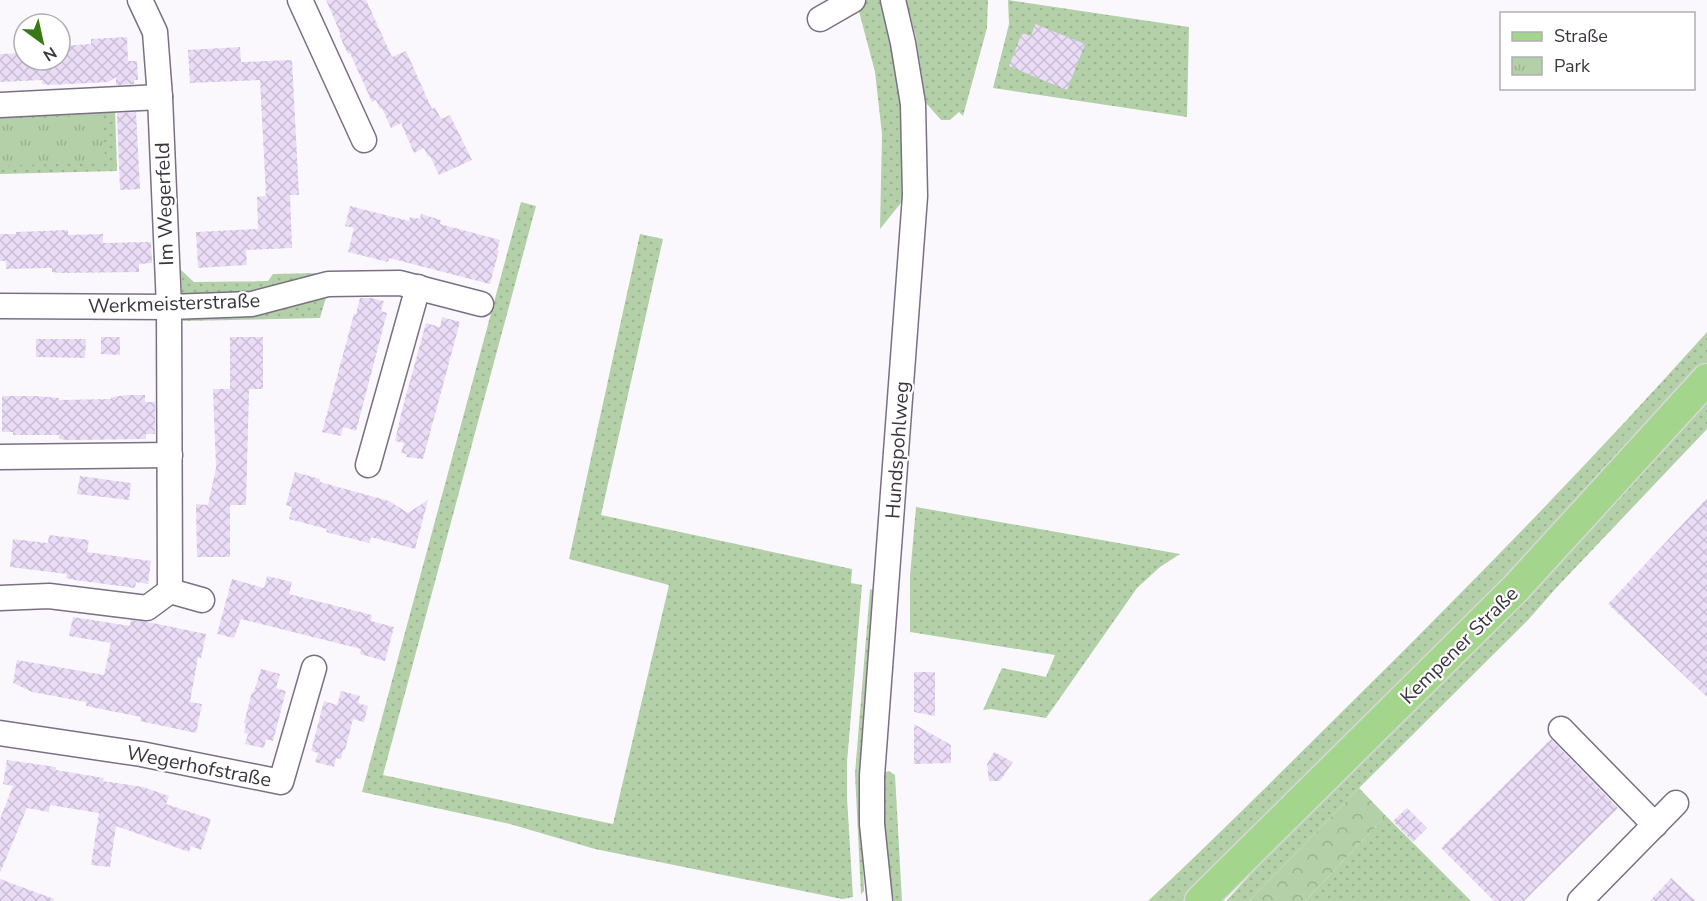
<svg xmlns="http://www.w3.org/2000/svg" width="1707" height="901" font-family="'Nunito Sans',sans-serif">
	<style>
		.grass { fill: url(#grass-dots) }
		.forest { fill: url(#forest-crowns) }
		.park { fill: url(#park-tufts) }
		.building { fill: url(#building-cross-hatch) }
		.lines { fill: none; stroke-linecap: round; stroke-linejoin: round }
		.minor-casing { stroke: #7b6f84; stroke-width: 27 }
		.major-casing { stroke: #d8d7d8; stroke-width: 33 }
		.minor { stroke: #fff; stroke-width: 24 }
		.major { stroke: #a3d58c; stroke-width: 30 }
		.labels { text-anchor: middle; stroke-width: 4.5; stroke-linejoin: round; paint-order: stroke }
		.street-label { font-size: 20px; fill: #3a353e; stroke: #fff }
	</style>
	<defs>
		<pattern id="grass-dots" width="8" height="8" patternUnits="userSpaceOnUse" patternTransform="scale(1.5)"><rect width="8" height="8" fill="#b3d0a8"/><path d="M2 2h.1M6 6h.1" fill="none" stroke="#9bb392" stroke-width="1.8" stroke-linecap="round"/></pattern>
		<pattern id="forest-crowns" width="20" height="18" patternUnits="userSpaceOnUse" patternTransform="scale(1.5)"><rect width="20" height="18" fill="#b3d0a8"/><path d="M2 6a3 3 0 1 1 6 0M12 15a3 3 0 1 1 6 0" fill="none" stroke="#9bb392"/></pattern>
		<pattern id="park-tufts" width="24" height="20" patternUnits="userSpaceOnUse" patternTransform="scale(1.5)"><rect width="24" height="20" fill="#b3d0a8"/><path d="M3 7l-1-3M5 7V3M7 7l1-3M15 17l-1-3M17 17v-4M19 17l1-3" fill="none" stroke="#9bb392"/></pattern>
		<pattern id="building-cross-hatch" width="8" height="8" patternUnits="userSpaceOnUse" patternTransform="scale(1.5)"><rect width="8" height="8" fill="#eadbf6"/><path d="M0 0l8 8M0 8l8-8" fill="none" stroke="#c9bdd4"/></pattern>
	</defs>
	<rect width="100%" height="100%" fill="#fbf8fd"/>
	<g class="grass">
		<polygon points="856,0 883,0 890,24 905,129 905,198 880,229 882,134 875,72"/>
		<polygon points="906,0 988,0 987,28 963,116 959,112 950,120 941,120 926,103 916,38"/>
		<polygon points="1008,0 1189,27 1187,117 993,88 1009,24"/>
		<polygon points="115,109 117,171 0,174 0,111"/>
		<polygon points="521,202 536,206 383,775 613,824 669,585 569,559 640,234 663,239 601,515 852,569 851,583 862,585 847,762 847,798 853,897 842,899 595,849 510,824 362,792"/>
		<polygon points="181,270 194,282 268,281 273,274 321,273 251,294 182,296"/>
		<polygon points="327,294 320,318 183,321 183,315"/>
		<path d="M1707,332V364L1575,509L1200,887L1184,901H1148C1222,832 1293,760 1365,689C1482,573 1597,455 1707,332Z"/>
		<polygon points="1707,399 1707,429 1557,587 1528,620 1359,788 1249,901 1226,901 1280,842"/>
		<polygon points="916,507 1180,554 1160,567 1137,588 1046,718 991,709 983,710 1002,668 1046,677 1055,655 910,632 910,576"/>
		<polygon points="870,589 873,590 875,595 861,800 864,891 861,894 855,774"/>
		<path d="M889,771L895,775L902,901H894C884,857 883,818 883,773Z"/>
		<polygon points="1386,816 1471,901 1305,901"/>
	</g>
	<polygon class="forest" points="1359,788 1386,816 1305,901 1249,901"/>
	<polygon class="park" points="103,115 105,162 0,166 0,120"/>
	<g class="building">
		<polygon points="326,0 366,0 392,57 406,51 432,109 435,107 441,119 450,115 472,160 439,175 430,156 428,157 424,148 414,153 401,123 391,128 382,108 380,109 376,100 372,102 350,53 348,54 339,35 341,35"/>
		<polygon points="1035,24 1085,44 1067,90 1009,66 1022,33 1031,36"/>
		<polygon points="127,37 128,61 137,61 138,80 134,80 134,84 116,85 116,77 108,82 51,85 42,84 42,80 0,82 0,54 24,53 24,60 60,60 60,46 91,44 91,39"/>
		<polygon points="240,47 241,62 292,60 299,195 290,195 292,248 246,250 247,265 198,268 196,232 258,229 257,197 266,196 260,80 190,83 188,50"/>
		<polygon points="136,112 140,189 120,190 117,113"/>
		<polygon points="350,206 409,221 410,217 420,219 421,214 441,220 440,224 500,240 497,250 499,250 490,284 389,258 388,262 348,252 354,228 345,226"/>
		<polygon points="68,230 68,235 103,234 103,243 151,242 152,263 139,264 139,272 61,273 52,272 52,268 6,269 6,261 0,261 0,234 16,234 16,232"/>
		<polygon points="360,298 371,298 384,301 381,311 387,313 356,431 343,427 341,436 322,432 354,314 356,314"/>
		<polygon points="442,317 460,322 423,459 406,457 407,454 401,453 404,443 395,441 402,410 426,323 440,327"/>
		<polygon points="101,337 120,337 120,355 101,354"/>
		<polygon points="230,337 263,337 263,389 249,389 246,505 230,505 230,557 197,557 196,504 208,505 216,468 213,389 230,389"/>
		<polygon points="36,339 86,339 85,358 36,357"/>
		<polygon points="128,395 145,395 145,402 155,402 155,434 146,434 146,439 68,440 59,439 59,435 13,435 13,432 2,432 2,396 36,396 59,398 59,400 111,399 111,397"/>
		<polygon points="295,472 320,479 320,482 389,501 408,513 428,500 415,549 371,537 369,543 326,532 327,529 289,519 292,507 286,505"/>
		<polygon points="80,476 131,483 129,500 77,494"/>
		<polygon points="1707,498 1707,697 1608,604"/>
		<polygon points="49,535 89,540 87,552 151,561 148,584 136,582 135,588 75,580 66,578 67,574 10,567 13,539 48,543"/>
		<polygon points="267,576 292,582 289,594 372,615 371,621 394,627 385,661 360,654 361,649 241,619 234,638 217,634 232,579 264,588"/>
		<polygon points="73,617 130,626 131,620 148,622 206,634 201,658 198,657 190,702 202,704 196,733 140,721 141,717 86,706 86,702 32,692 13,683 17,660 104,675 111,643 69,636"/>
		<polygon points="261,669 280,674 276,688 286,691 273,741 266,739 264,748 245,744 248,734 244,733 246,724 244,723 252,692 254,692"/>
		<polygon points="914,672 935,672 935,716 914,712"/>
		<polygon points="341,691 360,696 358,703 368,706 364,722 353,719 345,750 343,750 341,759 336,758 334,767 315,762 318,753 311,751 324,701 337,705"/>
		<polygon points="914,724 951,745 951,763 914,764"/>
		<polygon points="1551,739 1618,808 1524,901 1494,901 1441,848"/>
		<polygon points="994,752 1013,762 1000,781 989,781 987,764"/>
		<polygon points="7,760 56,767 56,770 104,778 103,781 143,787 169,796 166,804 211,819 201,850 191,846 189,852 116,826 110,867 91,865 99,813 50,805 49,812 27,808 0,873 0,819 13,786 3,784"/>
		<polygon points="1407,808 1427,828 1413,842 1393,821"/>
		<polygon points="1671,878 1696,901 1650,901"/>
		<polygon points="0,879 54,899 53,901 0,901"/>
	</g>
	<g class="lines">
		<defs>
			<g id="minor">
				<polyline points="140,0 155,32 160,97 169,307 170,591"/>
				<polyline points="300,0 364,140"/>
				<polyline points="820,19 853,0"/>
				<polyline points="0,105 160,97"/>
				<polyline points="0,306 169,307 252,304 328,284 400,283 481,304"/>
				<polyline points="0,457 170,455"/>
				<polyline points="368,465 418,287"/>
				<polyline points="170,591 202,600"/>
				<polyline points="0,598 49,596 147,608 170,591"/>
				<polyline points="1561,729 1655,825"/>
				<polyline points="0,733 141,754 281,782 314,668"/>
				<polyline points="880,901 872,824 872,776 915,196 913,104 903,43 893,0"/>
				<polyline points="1580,901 1676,803"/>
			</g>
			<polyline id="major" points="1200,901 1516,588 1707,379"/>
		</defs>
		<use href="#minor" class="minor-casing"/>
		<use href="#major" class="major-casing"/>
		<use href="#minor" class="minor"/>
		<use href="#major" class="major"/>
	</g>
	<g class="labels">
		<g class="street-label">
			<text transform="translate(164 204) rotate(-92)" y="7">Im Wegerfeld</text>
			<text transform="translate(174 303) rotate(-2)" y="7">Werkmeisterstraße</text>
			<text transform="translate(897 450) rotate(-86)" y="7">Hundspohlweg</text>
			<text transform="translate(1459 645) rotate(-45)" y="7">Kempener Straße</text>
			<text transform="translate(199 766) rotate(11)" y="7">Wegerhofstraße</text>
		</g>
	</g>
	<rect x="1500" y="12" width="195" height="78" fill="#ffffff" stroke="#b0aeb2" stroke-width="1.5"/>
	<rect x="1512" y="32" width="30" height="9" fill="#a3d58c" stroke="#b0aeb2" stroke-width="1.5"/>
	<text x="1554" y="42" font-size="18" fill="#3a353e">Straße</text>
	<rect x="1512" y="57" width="30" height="18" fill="url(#park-tufts)" stroke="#b0aeb2" stroke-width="1.5"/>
	<text x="1554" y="72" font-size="18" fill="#3a353e">Park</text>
	<g transform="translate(42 42) rotate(147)"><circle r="28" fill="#ffffff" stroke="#b0aeb2" stroke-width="1.5"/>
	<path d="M0-4.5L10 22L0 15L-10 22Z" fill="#387815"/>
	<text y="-9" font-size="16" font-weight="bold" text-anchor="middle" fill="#3a353e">N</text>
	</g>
</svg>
